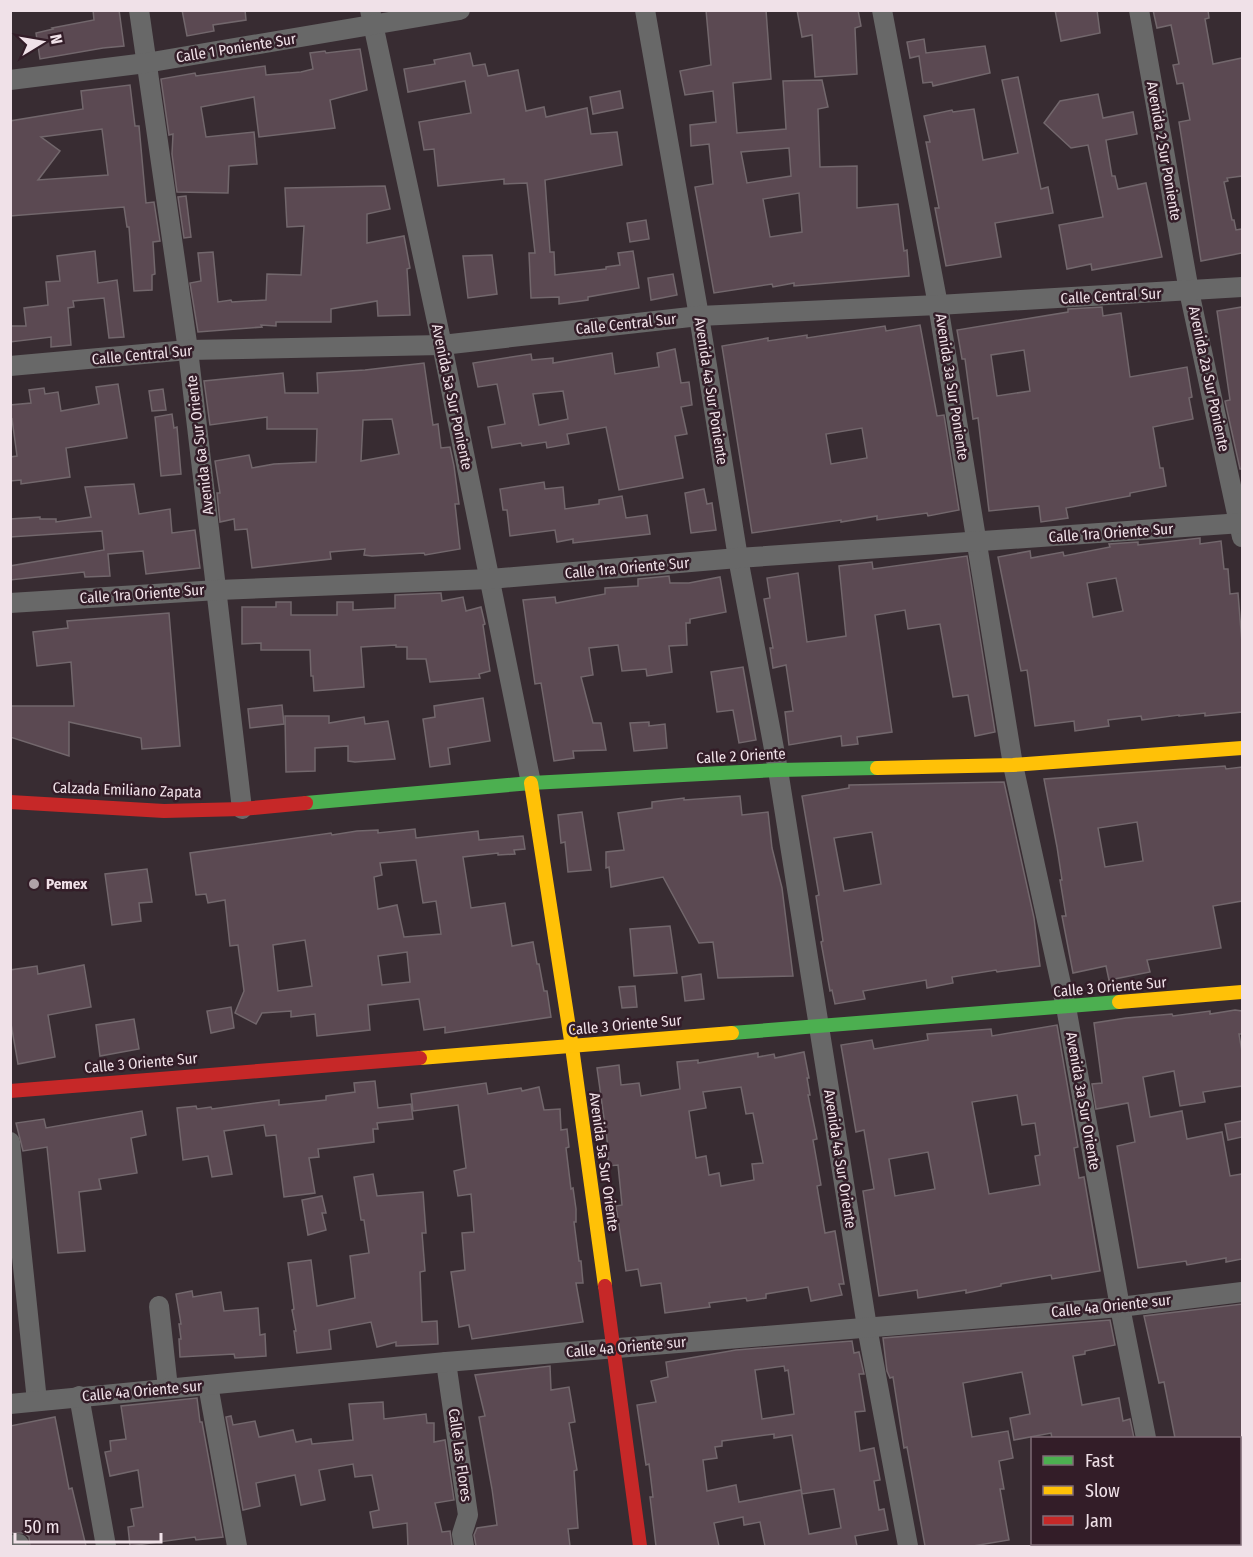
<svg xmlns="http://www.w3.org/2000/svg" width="1253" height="1557" font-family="'Fira Sans Condensed',sans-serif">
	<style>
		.building { fill: #5b4952; stroke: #72676c; stroke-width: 1.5; fill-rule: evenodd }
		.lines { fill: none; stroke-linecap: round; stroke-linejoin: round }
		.street { stroke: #686868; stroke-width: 20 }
		.fast { stroke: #4caf50; stroke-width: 14 }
		.slow { stroke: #ffc107; stroke-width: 14 }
		.jam { stroke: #c62828; stroke-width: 14 }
		.poi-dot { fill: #b0a2a8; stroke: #331d28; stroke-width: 2 }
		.labels { text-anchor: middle; stroke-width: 5; stroke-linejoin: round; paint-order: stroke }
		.street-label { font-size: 15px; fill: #f0e1e8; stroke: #331d28 }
		.poi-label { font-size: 15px; font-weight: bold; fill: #f0e1e8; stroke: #331d28; text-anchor: start }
	</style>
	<rect width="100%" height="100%" fill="#382c32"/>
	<g class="building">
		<polygon points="93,10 119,10 124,46 103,48 40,59 36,33 53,29 52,28 94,20"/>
		<polygon points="182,10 245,10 246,20 213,25 214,31 187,36"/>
		<path d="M706,10H766L771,79L733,83L737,133L786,129L783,81L822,80L828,107L818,109L820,167L857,166V208L898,204L904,251L907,250L909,276L794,286V283L773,287L772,284L714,293L695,187L713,184L709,144L691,146L690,125L716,122L713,91L685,95L680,71L711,65ZM789,148L791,176L747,183L741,152ZM799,193L802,232L770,237L763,199Z"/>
		<polygon points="797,10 858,10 861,26 855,28 857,74 815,77 812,35 802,37"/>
		<polygon points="1055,10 1097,10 1100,33 1061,41"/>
		<polygon points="1153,10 1208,10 1209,18 1205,19 1213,64 1242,58 1242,176 1227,178 1228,181 1224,182 1232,220 1234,220 1236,230 1242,229 1242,253 1201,261 1179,122 1190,120 1183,83 1177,84 1173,65 1179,64 1171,25 1157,28"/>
		<polygon points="924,39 926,53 985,46 990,73 933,86 932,82 923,83 919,56 910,58 907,42"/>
		<polygon points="360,49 367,90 330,100 335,128 259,137 254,97 201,107 206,137 254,132 257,164 229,166 228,193 177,192 172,154 173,134 169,135 161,79 195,73 196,76 265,66 266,75 301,72 313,69 310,53 325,51 326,53"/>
		<polygon points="470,53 473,66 485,64 488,76 518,70 526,111 544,107 546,117 587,108 591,134 617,132 622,165 545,180 550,252 554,252 555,275 606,269 606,267 620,265 618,253 633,251 639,288 588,297 588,300 559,304 559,297 531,298 529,253 535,253 527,183 504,184 504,179 438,186 434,149 424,150 419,122 471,113 465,81 408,92 404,69 435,64 434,60"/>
		<polygon points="1018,77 1041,189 1048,187 1053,213 995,223 1001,257 946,266 935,208 939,208 926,142 930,142 924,116 952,110 953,112 974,109 983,160 1018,153 1002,80"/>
		<path d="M130,85L135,126H139L146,203L154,202L160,241L153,242L155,274L152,275V290L134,291L129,227H127L124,207L10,216V121L83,109L81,91ZM102,129L108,175L38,180L60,151L41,137Z"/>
		<polygon points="620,91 623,108 593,114 590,97"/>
		<polygon points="1098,94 1103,118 1133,112 1137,134 1106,140 1112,176 1115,176 1118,189 1146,183 1162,257 1092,270 1091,264 1067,269 1059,225 1103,217 1088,145 1071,148 1044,123 1060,101"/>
		<polygon points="385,186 390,209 367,214 367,243 404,236 410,268 407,269 410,315 378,316 377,301 331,309 331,322 276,322 276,326 261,325 262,327 198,332 190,283 201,281 198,253 213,252 218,302 231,300 232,302 266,300 267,274 301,275 304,226 287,227 285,188"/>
		<polygon points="186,196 191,237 184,238 178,197"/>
		<polygon points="646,220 649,239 630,242 627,223"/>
		<polygon points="95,251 98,283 117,280 124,337 109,338 104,298 73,301 74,307 68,308 71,345 51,347 51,337 10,342 10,326 26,326 24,308 48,305 46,282 60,281 57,256"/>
		<polygon points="492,255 497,294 468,298 463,256"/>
		<polygon points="673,274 677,295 651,300 648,278"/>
		<path d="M1102,307L1103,316L1121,313L1130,377L1187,367L1192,397L1189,398L1193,419L1153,427L1160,468H1163L1166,486L1130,493V496L1066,508L1068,518L1041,522L1039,506L989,511L978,418L973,419L965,359H962L957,330L1068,312V309ZM1024,350L1030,391L997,396L991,355Z"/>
		<polygon points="1242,307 1242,469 1240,469 1225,401 1230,400 1217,311"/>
		<path d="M920,325L937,416L944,415L959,510L928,516L927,513L877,520V516L841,522V520L752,533L722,346L768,338V341L807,335V338L885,326L886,331ZM862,428L867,458L831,464L826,434Z"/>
		<path d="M675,349L681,383L689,382L692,405L681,407L687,434L675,436L683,478L619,490L606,427L567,434L569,444L547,448L546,442L522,446L521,443L492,448L488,427L505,424L497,384L478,387L473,363L531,354L532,360L553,358V363L612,353L615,374L659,367L657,353ZM563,391L568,419L539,425L533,394Z"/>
		<path d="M424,363L433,425L438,424L441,448L450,447L454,466L459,504H455L460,549L425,555L424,553L372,556L364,555L365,549L330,552L331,559L252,568L247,529L235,530L234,519L220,522L217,493H220L215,461L249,455L252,468L274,464L316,462L317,429H267V417L210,425L204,381L283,373L285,393H318L317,373L365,370ZM392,419L399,454L361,461L363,420Z"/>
		<polygon points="118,384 127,438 66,448 70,477 21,484 21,480 10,481 10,457 17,456 12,419 10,420 10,405 31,403 29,390 44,388 45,394 58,392 61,411 99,404 96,387"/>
		<polygon points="163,389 166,410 152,411 149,391"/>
		<polygon points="172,414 174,428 177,427 181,474 161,476 155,417"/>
		<polygon points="544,482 545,489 563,487 565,509 599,504 599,500 622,496 626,518 647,515 650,534 573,543 573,539 557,542 555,530 510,536 507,510 503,510 500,489"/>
		<polygon points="134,484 139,514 170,509 172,533 195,530 200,568 146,574 143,551 108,554 110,576 85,577 84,572 10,580 10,566 104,550 102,531 10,537 10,519 40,517 40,519 56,519 56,522 91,517 85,487"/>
		<polygon points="704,489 707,504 712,503 716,530 691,533 685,493"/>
		<path d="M1200,538V544L1221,541L1224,569H1228L1230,594L1238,593L1242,643V712L1205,716V713L1179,716V715L1142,720L1141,716L1108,720L1109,726L1075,731L1074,721L1035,726L1027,670L1021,671L998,557L1030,551L1031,558L1063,552L1064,556L1110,547L1109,544L1138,542V545ZM1116,578L1123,611L1093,617L1087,583Z"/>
		<polygon points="967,556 995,732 975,736 968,695 953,697 940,624 908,629 905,610 875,615 892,732 857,737 858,744 842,746 841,736 789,745 785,712 793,711 786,665 773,668 770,648 773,648 764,599 770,598 767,578 798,573 807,642 846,636 839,566 872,562 873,569"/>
		<polygon points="669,576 670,583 689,583 720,577 726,612 690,619 690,623 686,623 687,645 669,646 672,672 647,676 646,669 622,671 618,645 589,648 593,675 581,677 593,723 601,723 606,750 573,751 574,758 554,761 541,683 535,684 523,600 555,597 556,603 605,594 605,588 638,586 638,579"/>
		<polygon points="441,593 442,601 463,597 466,611 481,607 485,624 483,625 490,671 479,674 480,678 430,682 426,659 407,659 407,647 396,647 396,645 361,647 364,687 314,691 313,676 311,676 310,650 261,650 261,643 242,644 242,607 276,607 276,602 291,602 291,615 337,615 337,602 353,602 353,610 395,608 395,595"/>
		<polygon points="169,613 180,746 142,749 141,738 69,722 69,756 10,737 10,706 74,706 71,662 37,666 33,632 68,628 67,621"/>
		<polygon points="743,667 756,740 739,743 733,710 717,712 711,672"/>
		<polygon points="483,698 490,741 448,748 450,764 430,767 423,719 435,717 434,706"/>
		<polygon points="282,705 284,724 250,728 248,709"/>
		<polygon points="285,716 329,716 329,723 364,717 365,724 388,721 395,759 355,762 348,761 348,746 315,748 315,771 286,772"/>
		<polygon points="649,722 649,726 665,724 667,748 634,751 630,723"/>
		<path d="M1225,766L1226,769L1242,767V901L1213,906L1221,948L1147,960L1150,972L1109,980L1106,966L1073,973L1062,916H1066L1060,880H1062L1057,847L1044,779ZM1137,822L1143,861L1105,867L1098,828Z"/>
		<path d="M1004,782L1034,918L1040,966L997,972L996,970L952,977L953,983L927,988L926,980L863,991L865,999L835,1004L832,990L830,991L821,942L823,941L816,896L819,895L802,796L849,788V785ZM872,832L881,884L844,891L834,838Z"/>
		<polygon points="740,796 742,815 768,812 772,848 782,888 793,976 718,978 713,942 699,943 663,877 611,887 609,867 606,868 606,852 624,850 618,813 652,808 652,802 684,798 684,800"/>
		<polygon points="582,812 591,870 568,872 565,842 561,843 558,815"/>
		<path d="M415,829L416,838L478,831L479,840L523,836L525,849L514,850L515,854L498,855V853L463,857L471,908L505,903L512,946L533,942L537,964H539L544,991H547L551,1017L445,1033V1027L424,1030L419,999L368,1005L370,1030L317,1036L315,1014L291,1017V1011L262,1013L256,1024L235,1013L244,991L238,945L230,946L225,900L208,903L206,894L196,895L190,853L331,833L332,835L357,831L378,830V833ZM416,860L423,903L436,901L441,934L404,937L397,905L378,909L374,877L382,875L380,863ZM305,940L312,986L278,991L273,945ZM407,952L410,982L382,985L378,956Z"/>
		<polygon points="147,869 152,902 139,903 141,921 112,925 105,874"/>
		<polygon points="670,926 677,973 634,976 630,929"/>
		<polygon points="84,965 91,1007 48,1015 55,1057 18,1064 10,1018 10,970 37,966 38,974"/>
		<polygon points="701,974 704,999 685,1001 682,977"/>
		<polygon points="635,986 637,1007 622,1008 619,987"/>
		<polygon points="231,1007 234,1028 211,1033 207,1011"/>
		<polygon points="1235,1010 1242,1011 1242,1034 1239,1034 1242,1052 1242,1086 1203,1092 1205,1102 1180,1106 1174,1071 1143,1077 1150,1117 1182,1111 1187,1139 1222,1132 1230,1176 1242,1174 1242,1259 1226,1262 1226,1258 1187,1265 1186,1261 1138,1268 1117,1146 1135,1142 1128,1103 1096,1109 1092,1084 1102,1083 1094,1023 1126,1018 1172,1014 1173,1016 1210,1011 1210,1014"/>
		<polygon points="134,1019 139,1049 100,1056 96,1025"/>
		<path d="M1057,1025L1078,1147L1074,1148L1079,1178L1084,1177L1100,1271L1052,1279L1051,1275L1001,1284V1286L966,1293V1290L918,1298L917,1290L879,1296L863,1191L874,1189L864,1130L856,1132L841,1045L872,1040L874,1049L928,1040L927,1034L991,1029L992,1036ZM1017,1095L1022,1125L1035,1123L1040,1155L1035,1156L1040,1185L989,1194L972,1102ZM928,1152L935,1189L895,1196L889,1159Z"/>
		<path d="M804,1052L809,1078H807L810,1095H808L817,1139L813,1140L821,1185L817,1186L825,1233L835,1231L844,1284H839L842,1295L811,1301L808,1287L766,1294V1298L747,1301L746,1298L709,1303L710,1307L665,1313L661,1283L641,1286L638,1269L626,1271L616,1206L622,1205L618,1165L608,1166V1147L597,1068L619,1065L621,1085L639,1083L641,1096L680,1089L677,1062L698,1060V1063L758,1053V1057L774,1054L775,1058ZM741,1087L746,1114L753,1113L763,1163L752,1164L754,1180L721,1186L719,1173L709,1175L706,1156L696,1158L689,1111L706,1108L703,1092Z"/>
		<polygon points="375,1081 378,1108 411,1104 413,1119 377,1123 378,1129 373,1129 374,1142 318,1149 319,1157 309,1158 315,1193 284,1197 276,1135 266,1136 264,1125 224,1131 232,1174 212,1177 208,1156 183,1160 177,1108 196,1106 197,1109 211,1107 212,1109 279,1100 279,1105 326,1100 326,1096 355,1092 354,1083"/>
		<polygon points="486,1083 488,1094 521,1088 522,1091 539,1087 544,1110 560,1109 561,1130 567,1129 569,1147 566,1148 571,1189 573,1188 576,1209 576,1222 574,1222 579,1261 581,1261 583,1283 576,1283 583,1322 472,1339 469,1325 459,1327 451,1272 465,1270 462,1233 474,1232 471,1194 458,1196 454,1171 466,1168 458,1105 413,1111 411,1094"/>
		<polygon points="142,1111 146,1135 131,1138 137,1173 99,1179 101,1189 79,1192 85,1251 58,1253 47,1147 23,1151 16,1123 44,1119 46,1128"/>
		<polygon points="1242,1121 1242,1137 1228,1140 1225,1124"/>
		<polygon points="373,1174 377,1196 423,1192 426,1233 422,1233 425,1271 420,1272 422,1322 437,1321 438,1344 396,1346 396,1342 377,1347 371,1322 329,1330 331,1349 297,1353 294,1331 296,1331 292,1310 294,1309 288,1263 311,1260 317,1306 355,1298 350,1256 369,1253 364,1220 361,1220 354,1177"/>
		<polygon points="322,1196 326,1213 322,1213 326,1230 308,1235 302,1200"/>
		<polygon points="192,1291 193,1297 221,1292 224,1311 258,1308 260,1335 265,1334 266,1356 235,1358 234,1354 180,1357 179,1339 181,1339 179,1324 181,1324 176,1294"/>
		<polygon points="1242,1304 1242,1438 1175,1438 1164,1382 1159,1383 1144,1316"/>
		<polygon points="1110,1320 1115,1345 1085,1351 1085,1354 1073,1356 1082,1405 1119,1398 1123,1421 1130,1419 1134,1438 1052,1438 1051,1433 1014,1440 1010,1418 1030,1414 1022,1372 963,1383 972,1437 1008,1431 1013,1458 999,1461 1004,1489 1000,1489 1009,1540 973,1546 925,1546 907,1447 904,1448 893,1377 890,1378 887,1371 883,1338"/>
		<path d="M852,1341L854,1353L859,1352L864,1374H859L865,1411L855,1412L860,1451L874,1448L880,1480L874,1481L879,1510L884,1509L888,1530L855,1536L857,1546H765L760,1522L744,1525L743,1517L714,1523L719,1546H656L650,1497H653L649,1464L646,1465L637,1405L656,1402L651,1381L668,1377L666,1362L736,1350ZM784,1366L785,1371L788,1370L794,1414L762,1419L755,1370ZM774,1434V1438L792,1435L802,1494L834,1489L841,1528L809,1534L801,1490L739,1502L736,1485L707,1491L703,1460L717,1458L715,1447L722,1446V1441Z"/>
		<polygon points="550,1366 551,1390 569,1387 575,1422 569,1423 577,1470 574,1471 578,1528 568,1529 570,1546 476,1546 474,1535 477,1528 497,1525 492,1489 479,1417 485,1416 475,1375"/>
		<polygon points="197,1398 200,1422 202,1422 223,1537 196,1540 195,1537 130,1546 128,1527 134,1526 131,1509 143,1507 138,1470 110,1476 105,1452 111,1451 110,1441 126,1439 121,1406"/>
		<polygon points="383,1402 384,1419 426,1414 427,1423 434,1423 434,1442 445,1440 454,1500 435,1503 442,1532 450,1531 452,1546 408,1546 407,1523 373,1528 370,1512 379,1510 372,1475 355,1477 353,1464 319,1470 325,1500 301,1505 295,1475 256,1483 260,1506 243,1510 226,1417 231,1416 233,1425 255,1421 259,1437 293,1430 296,1442 311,1439 312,1444 353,1440 349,1404"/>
		<polygon points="55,1417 69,1489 72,1488 86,1546 30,1546 29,1537 24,1533 10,1533 10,1426"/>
	</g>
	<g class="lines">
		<g class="street">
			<polyline points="139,10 188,350 242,809"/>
			<polyline points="370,10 442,345 531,783"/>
			<polyline points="645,10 699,316 738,558 778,770 867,1327 908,1546"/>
			<polyline points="882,10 938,305 1013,765 1066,1007 1120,1307 1146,1438"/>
			<polyline points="1139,10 1189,291 1242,537"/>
			<polyline points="10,80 146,63 460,10"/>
			<polyline points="10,366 188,350 442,345 699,316 938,305 1242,287"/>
			<polyline points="10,603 218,590 490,579 738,558 1242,523"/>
			<polyline points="10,1142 37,1401"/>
			<polyline points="159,1306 168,1388"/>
			<polyline points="446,1362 468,1515 462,1534 464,1546"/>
			<polyline points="208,1385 237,1546"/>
			<polyline points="79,1396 106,1546"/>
			<polyline points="10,1404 446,1362 1120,1307 1242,1292"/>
			<polyline points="1166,1544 1167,1546"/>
			<polyline points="10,1545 19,1544"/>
		</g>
		<g class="fast">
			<polyline points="306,803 531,783 778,770 877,768"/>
			<polyline points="732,1033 1119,1002"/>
		</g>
		<g class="slow">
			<polyline points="877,768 1013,765 1242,748"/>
			<polyline points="531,783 572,1047 605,1286"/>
			<polyline points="1119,1002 1242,992"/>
			<polyline points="420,1058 732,1033"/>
		</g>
		<g class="jam">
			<polyline points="10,802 164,811 242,809 306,803"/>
			<polyline points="10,1091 420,1058"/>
			<polyline points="605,1286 640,1546"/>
		</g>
	</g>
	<circle class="poi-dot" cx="34" cy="884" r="6"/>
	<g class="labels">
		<g class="street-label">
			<text transform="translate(236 48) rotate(-9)" y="5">Calle 1 Poniente Sur</text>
			<text transform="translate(1164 151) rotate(80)" y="5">Avenida 2 Sur Poniente</text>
			<text transform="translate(1111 296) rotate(-3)" y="5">Calle Central Sur</text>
			<text transform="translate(626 324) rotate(-6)" y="5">Calle Central Sur</text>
			<text transform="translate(142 355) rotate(-5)" y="5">Calle Central Sur</text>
			<text transform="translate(1209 379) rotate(78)" y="5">Avenida 2a Sur Poniente</text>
			<text transform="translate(952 387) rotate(81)" y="5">Avenida 3a Sur Poniente</text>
			<text transform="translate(711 391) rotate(81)" y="5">Avenida 4a Sur Poniente</text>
			<text transform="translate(452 397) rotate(78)" y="5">Avenida 5a Sur Poniente</text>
			<text transform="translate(200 445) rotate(-97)" y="5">Avenida 6a Sur Oriente</text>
			<text transform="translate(1111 533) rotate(-4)" y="5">Calle 1ra Oriente Sur</text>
			<text transform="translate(627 568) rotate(-5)" y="5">Calle 1ra Oriente Sur</text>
			<text transform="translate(142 594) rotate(-4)" y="5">Calle 1ra Oriente Sur</text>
			<text transform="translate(741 756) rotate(-3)" y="5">Calle 2 Oriente</text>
			<text transform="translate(127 790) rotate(2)" y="5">Calzada Emiliano Zapata</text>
			<text transform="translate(1110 987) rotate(-5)" y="5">Calle 3 Oriente Sur</text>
			<text transform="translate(625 1025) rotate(-5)" y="5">Calle 3 Oriente Sur</text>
			<text transform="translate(141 1063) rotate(-5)" y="5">Calle 3 Oriente Sur</text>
			<text transform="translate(1083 1101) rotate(80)" y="5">Avenida 3a Sur Oriente</text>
			<text transform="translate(840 1159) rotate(81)" y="5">Avenida 4a Sur Oriente</text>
			<text transform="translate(604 1162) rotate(82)" y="5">Avenida 5a Sur Oriente</text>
			<text transform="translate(1111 1306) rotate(-6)" y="5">Calle 4a Oriente sur</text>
			<text transform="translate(626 1347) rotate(-5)" y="5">Calle 4a Oriente sur</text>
			<text transform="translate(142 1391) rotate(-5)" y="5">Calle 4a Oriente sur</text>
			<text transform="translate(460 1455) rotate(82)" y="5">Calle Las Flores</text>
		</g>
		<g class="poi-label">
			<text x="46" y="889">Pemex</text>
		</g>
	</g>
	<rect width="1253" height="1557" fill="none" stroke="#f0e1e8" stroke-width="24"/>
	<rect x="1031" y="1437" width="210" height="108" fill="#331d28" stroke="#7f6b75" stroke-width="1.5"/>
	<rect x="1043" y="1456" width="30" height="9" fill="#4caf50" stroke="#7f6b75" stroke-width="1.5"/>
	<text x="1085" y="1467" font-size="18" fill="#f0e1e8">Fast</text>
	<rect x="1043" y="1486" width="30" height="9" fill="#ffc107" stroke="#7f6b75" stroke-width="1.5"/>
	<text x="1085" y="1497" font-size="18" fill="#f0e1e8">Slow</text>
	<rect x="1043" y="1516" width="30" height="9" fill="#c62828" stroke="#7f6b75" stroke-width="1.5"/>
	<text x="1085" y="1527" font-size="18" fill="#f0e1e8">Jam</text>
	<g transform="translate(42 42) rotate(79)" stroke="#331d28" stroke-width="4.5" paint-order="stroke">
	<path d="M0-4.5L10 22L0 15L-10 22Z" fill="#f0e1e8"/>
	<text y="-9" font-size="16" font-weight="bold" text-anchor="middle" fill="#f0e1e8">N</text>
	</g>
	<path d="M15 1533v9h146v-9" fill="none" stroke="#f0e1e8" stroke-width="3"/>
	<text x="24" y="1533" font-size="18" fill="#f0e1e8" stroke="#331d28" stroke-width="4.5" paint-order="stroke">50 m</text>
</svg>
